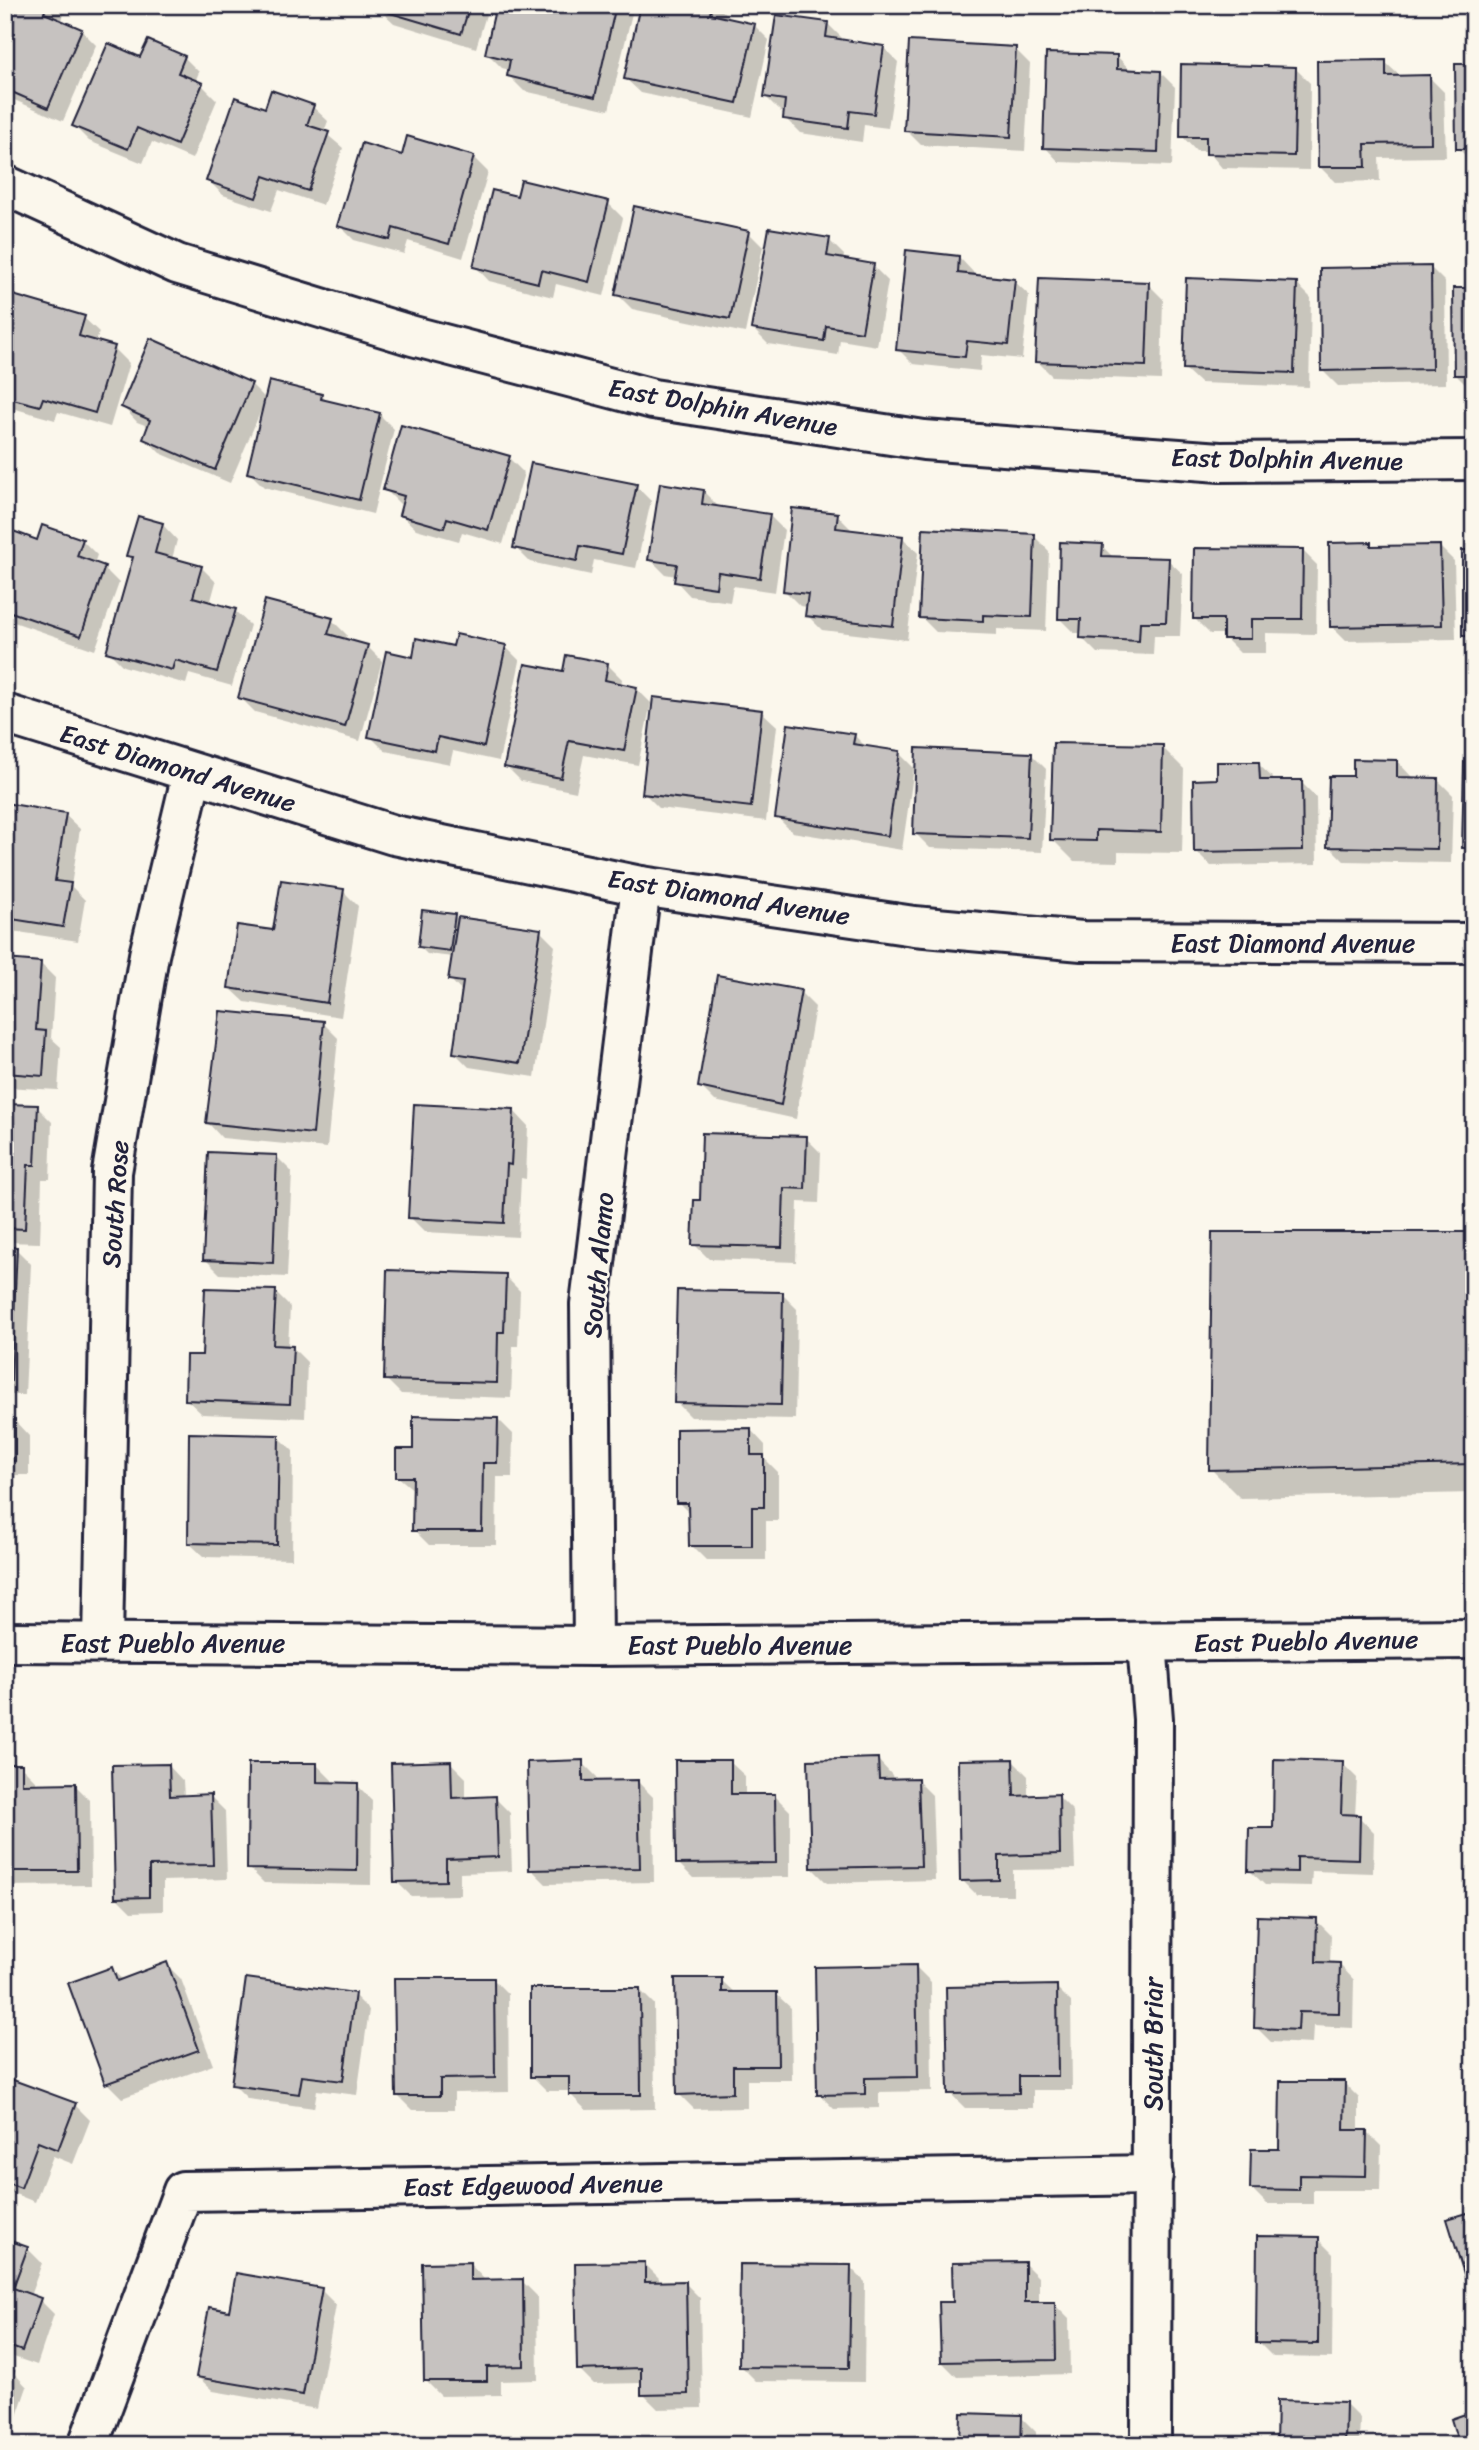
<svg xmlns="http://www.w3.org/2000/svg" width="1479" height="2450" font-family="Sriracha,sans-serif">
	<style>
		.shadow { fill: #0003 }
		.building { fill: #c6c2c0; stroke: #22223b; stroke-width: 2 }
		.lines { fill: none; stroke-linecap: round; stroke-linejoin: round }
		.street-casing { stroke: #22223b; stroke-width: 44 }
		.street { stroke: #fbf7ec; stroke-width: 38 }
		.labels { text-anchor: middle; stroke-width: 5; stroke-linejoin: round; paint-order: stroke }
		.street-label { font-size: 26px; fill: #22223b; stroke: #fbf7ec }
	</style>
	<rect width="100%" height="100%" fill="#fbf7ec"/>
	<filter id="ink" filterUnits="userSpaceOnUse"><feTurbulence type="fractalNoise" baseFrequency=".0143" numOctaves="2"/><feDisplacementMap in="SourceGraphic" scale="14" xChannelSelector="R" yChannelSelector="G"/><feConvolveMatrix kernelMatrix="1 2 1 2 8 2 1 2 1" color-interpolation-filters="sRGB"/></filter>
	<g filter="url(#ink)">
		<g class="shadow">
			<polygon points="5,5 61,5 66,10 61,22 81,30 96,45 63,121 5,96"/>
			<polygon points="380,5 489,5 476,48 394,23 379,9"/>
			<polygon points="498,5 630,5 633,9 609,110 524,91 509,76 510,70 502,68 487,53"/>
			<polygon points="642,5 716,5 728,16 727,19 754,25 769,40 752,117 641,93 626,79"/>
			<polygon points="827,23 842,38 842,41 883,47 898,62 888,128 864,125 862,142 800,133 785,118 786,112 781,112 766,97"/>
			<polygon points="1015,49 1030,64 1025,151 921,145 906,130"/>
			<polygon points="1117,56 1131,71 1160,72 1175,87 1172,166 1059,162 1045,147"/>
			<polygon points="184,57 199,72 195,82 202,85 217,100 192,159 152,142 143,163 89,141 74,126 141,60"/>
			<polygon points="1385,62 1401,77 1429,77 1444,92 1446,157 1379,158 1380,181 1335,182 1320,167"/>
			<polygon points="1474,66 1474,163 1473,163 1458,148"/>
			<polygon points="1295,68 1310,83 1309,170 1222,168 1208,151 1196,151 1182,136"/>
			<polygon points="313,107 328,121 324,132 343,148 323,205 279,190 271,211 223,195 208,180 266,110"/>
			<polygon points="403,157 473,157 488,172 463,258 408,241 404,254 354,240 339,225"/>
			<polygon points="608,203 623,218 604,296 556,284 553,297 489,281 475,266"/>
			<polygon points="748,232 763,247 745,333 632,309 617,294"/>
			<polygon points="829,240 844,255 843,261 873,266 888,281 877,346 840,340 838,355 768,344 753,329"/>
			<polygon points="959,257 973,272 973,276 1014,281 1029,295 1022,359 981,355 980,371 913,364 898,349"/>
			<polygon points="1430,267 1445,282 1446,384 1338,386 1323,371"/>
			<polygon points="1296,283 1311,298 1309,387 1200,383 1185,369"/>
			<polygon points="1148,284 1163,299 1161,380 1052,376 1037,361"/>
			<polygon points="1474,290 1474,389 1470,389 1455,374"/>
			<polygon points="5,292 13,300 84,318 99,332 96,343 114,348 129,363 110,427 58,412 55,420 5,406 5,329 10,311 8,310 5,316"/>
			<polygon points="251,384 266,399 321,395 328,402 379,414 394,429 373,514 264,487 249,472 264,409 262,408 230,483 160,453 145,438 150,427 137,422 123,407"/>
			<polygon points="509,458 524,473 503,544 462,532 459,541 416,529 401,515 404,505 400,504 385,489"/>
			<polygon points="636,486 651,501 636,568 594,560 591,575 530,562 515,547"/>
			<polygon points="703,491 718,506 769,515 784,530 775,592 733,586 730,602 690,596 676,581 676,576 665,574 650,559"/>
			<polygon points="837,515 852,530 852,532 903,538 918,553 907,640 822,630 807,615 808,607 800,606 785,591"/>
			<polygon points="139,519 163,525 177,540 172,559 201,567 216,582 210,604 235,611 250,625 232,686 189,674 186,684 123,666 108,651 134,561 128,555"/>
			<polygon points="5,530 38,542 82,540 97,555 94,564 104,568 119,583 95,650 5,619"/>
			<polygon points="1034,536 1049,551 1046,631 997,629 997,635 936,632 921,617"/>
			<polygon points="1371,544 1374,548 1439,546 1454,561 1456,639 1346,641 1331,626"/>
			<polygon points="1102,546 1114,558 1168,560 1183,574 1180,636 1154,636 1153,655 1097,653 1082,638 1082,633 1074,633 1059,618"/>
			<polygon points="1302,550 1317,565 1316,634 1266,633 1266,653 1240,653 1225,638 1225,634 1210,634 1195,619"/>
			<polygon points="1474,552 1474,646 1464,636"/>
			<polygon points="332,620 347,635 345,640 367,646 382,661 360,741 255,712 240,697"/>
			<polygon points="505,646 520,661 499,761 453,751 450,764 385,751 370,736 414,659 455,648"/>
			<polygon points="608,665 622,679 621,685 636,688 651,703 638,765 584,755 576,792 521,781 506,766 564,673"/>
			<polygon points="762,712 777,726 766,821 659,808 644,793"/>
			<polygon points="854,735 867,748 899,753 914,768 902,850 792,832 777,817"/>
			<polygon points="1162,747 1184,769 1182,853 1118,852 1118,862 1074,861 1052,839"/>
			<polygon points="1031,754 1046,769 1042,852 930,848 915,833"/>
			<polygon points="1397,761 1411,776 1411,779 1438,780 1453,795 1451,863 1344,861 1329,846 1354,778"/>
			<polygon points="1258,764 1273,778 1273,782 1301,782 1316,797 1317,864 1211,866 1196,851 1219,781"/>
			<polygon points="1474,764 1474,857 1464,847"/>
			<polygon points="5,805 65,815 80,829 71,886 85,900 78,941 5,930"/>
			<polygon points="343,891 358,906 341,1017 245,1002 230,988 275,932"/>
			<polygon points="454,916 459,920 540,931 555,946 535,1077 469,1067 454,1052 463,993 450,979 453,957 427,954 420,947"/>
			<polygon points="5,961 40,963 55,978 51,1038 61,1047 58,1090 5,1087"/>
			<polygon points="800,992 815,1007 796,1119 715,1101 700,1086"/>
			<polygon points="323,1023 338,1038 327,1148 222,1138 208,1123"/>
			<polygon points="5,1105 37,1107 52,1122 50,1179 42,1179 40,1243 5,1242"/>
			<polygon points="514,1111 528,1126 526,1179 521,1178 518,1237 425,1232 410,1217"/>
			<polygon points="806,1138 821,1153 819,1203 798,1202 796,1262 709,1259 694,1244"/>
			<polygon points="277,1157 292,1172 287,1277 220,1274 205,1259"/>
			<polygon points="1213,1234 1474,1234 1474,1493 1240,1498 1211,1469"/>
			<polygon points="5,1249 16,1249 31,1264 25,1395 5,1395"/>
			<polygon points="505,1276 520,1291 518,1346 513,1346 511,1398 401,1394 386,1379"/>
			<polygon points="275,1292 290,1307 288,1347 292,1347 307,1362 305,1418 202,1414 187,1400 204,1357"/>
			<polygon points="782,1294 797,1309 795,1419 691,1417 676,1402"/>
			<polygon points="498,1419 513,1434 512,1477 497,1477 496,1545 429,1545 414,1530 415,1491 397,1476 414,1451"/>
			<polygon points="5,1421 15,1421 29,1436 29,1475 15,1475 14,1543 5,1543"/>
			<polygon points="751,1430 765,1445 765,1459 778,1472 778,1521 766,1521 766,1560 706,1560 691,1545 690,1514 678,1502"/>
			<polygon points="278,1436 293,1451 292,1559 204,1557 189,1543"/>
			<polygon points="878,1760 892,1775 893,1780 917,1780 932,1795 935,1880 827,1883 812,1868"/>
			<polygon points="1013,1761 1028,1776 1028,1797 1058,1796 1073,1811 1075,1869 1013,1870 1013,1895 977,1895 962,1880"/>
			<polygon points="582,1762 597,1777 597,1782 638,1782 653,1797 654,1882 546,1884 531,1869"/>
			<polygon points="730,1762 745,1776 745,1796 775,1796 790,1811 790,1877 693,1878 678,1863"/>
			<polygon points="451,1763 466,1778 466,1799 495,1798 510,1813 512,1871 460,1873 460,1895 411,1896 396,1881"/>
			<polygon points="1342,1763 1357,1778 1355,1817 1359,1817 1374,1832 1373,1873 1312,1871 1311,1886 1265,1885 1250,1871 1274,1830"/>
			<polygon points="317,1765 332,1780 332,1784 357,1785 372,1800 371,1885 264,1883 249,1868"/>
			<polygon points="5,1766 21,1766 36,1781 36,1785 75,1785 90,1800 91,1885 5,1886"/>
			<polygon points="169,1766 183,1781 184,1797 210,1796 225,1811 227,1879 163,1881 163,1911 131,1912 116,1897"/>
			<polygon points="1316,1920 1331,1935 1330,1964 1340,1965 1354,1980 1353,2028 1313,2026 1312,2044 1271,2042 1256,2027"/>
			<polygon points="166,1964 181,1979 213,2065 122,2098 107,2083 111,1969 123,1980"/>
			<polygon points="916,1967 931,1982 932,2091 879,2092 879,2108 834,2109 819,2094"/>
			<polygon points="493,1979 508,1994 509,2092 454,2093 454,2110 412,2110 397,2095"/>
			<polygon points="721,1980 736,1994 776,1994 791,2008 792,2080 747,2080 747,2108 694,2109 679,2094"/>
			<polygon points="1056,1987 1071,2002 1072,2090 1033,2090 1033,2108 965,2108 950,2093"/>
			<polygon points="639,1989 654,2004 655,2109 586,2110 571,2095 571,2091 547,2091 532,2076"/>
			<polygon points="354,1995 369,2010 357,2095 317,2090 314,2108 248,2099 233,2084"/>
			<polygon points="5,2078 75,2105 90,2120 73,2164 53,2156 35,2202 5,2190"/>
			<polygon points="1344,2083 1359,2098 1359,2132 1367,2132 1381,2146 1380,2190 1313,2190 1313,2204 1267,2204 1252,2189 1281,2150"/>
			<polygon points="1318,2239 1333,2254 1332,2358 1273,2357 1258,2342"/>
			<polygon points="5,2240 27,2248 42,2263 30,2296 40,2300 54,2314 37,2365 5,2354"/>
			<polygon points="644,2263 659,2278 659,2283 685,2283 700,2298 702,2408 658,2409 643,2394 643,2383 594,2384 579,2369"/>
			<polygon points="1024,2263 1039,2278 1039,2304 1054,2304 1069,2319 1070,2374 957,2377 942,2362 955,2303"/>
			<polygon points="470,2264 484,2279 484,2282 522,2281 537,2296 538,2380 501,2381 501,2395 441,2396 426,2381"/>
			<polygon points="850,2267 865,2282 864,2382 756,2381 741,2366"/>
			<polygon points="321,2290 336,2305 317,2409 213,2391 198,2377 231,2313"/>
			<polygon points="5,2370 13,2372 27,2387 7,2445 5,2445"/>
			<polygon points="1345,2403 1360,2418 1359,2445 1278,2445"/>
			<polygon points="1021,2417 1036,2432 1036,2445 962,2445"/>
		</g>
		<g class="building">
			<polygon points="5,5 47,5 44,13 82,29 48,108 5,89"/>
			<polygon points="378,5 470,5 461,34 377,9"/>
			<polygon points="496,5 616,5 595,97 507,76 510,60 485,54"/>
			<polygon points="640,5 712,5 710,14 755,24 737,103 624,79"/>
			<polygon points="776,15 828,22 826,37 884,46 874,114 850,111 848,128 783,119 785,100 764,97"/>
			<polygon points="148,40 185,56 178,73 203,83 177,145 137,128 128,149 72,126 108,43 140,57"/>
			<polygon points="909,41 1016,47 1011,137 904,131"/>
			<polygon points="1046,53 1117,55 1117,69 1161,71 1158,152 1043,148"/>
			<polygon points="1386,60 1386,76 1430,75 1431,143 1365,144 1366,167 1318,167 1317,61"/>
			<polygon points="1181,64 1296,67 1294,156 1206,154 1206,137 1180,137"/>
			<polygon points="1455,64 1474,64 1474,149 1456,149"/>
			<polygon points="271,90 314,105 307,125 329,132 308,191 264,176 256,198 206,181 235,97 265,108"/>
			<polygon points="407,136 474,156 449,244 393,228 390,240 337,226 362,143 402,155"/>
			<polygon points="521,180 609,201 589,282 541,270 538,283 473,267 492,190 517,196"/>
			<polygon points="634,206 749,231 730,319 615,295"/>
			<polygon points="769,228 830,238 827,256 874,264 862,332 826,326 824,341 751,329"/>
			<polygon points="906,250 959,256 958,273 1015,279 1008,345 967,341 965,357 896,350"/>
			<polygon points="1431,266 1432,369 1321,371 1320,268"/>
			<polygon points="1039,278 1149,282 1146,366 1035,362"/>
			<polygon points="1186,278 1297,282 1294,373 1183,369"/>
			<polygon points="1453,288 1474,288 1474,375 1454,375"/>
			<polygon points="13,295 85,316 79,336 115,346 95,413 43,398 40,406 5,397 5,322"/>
			<polygon points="150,338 252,383 215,470 143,439 150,420 121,407"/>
			<polygon points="269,381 322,394 321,399 380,413 359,500 247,473"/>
			<polygon points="401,425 510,456 488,530 447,518 444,528 399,515 404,496 383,490"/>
			<polygon points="531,463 637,484 622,554 580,546 577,561 513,548"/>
			<polygon points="660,483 704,490 702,504 770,514 760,578 718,572 716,588 674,582 677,564 648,560"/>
			<polygon points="792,508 838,513 836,528 903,536 893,626 805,616 808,594 783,591"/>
			<polygon points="138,516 163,523 155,553 202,566 193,597 236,609 217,672 175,660 172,670 106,652 133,557 126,556"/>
			<polygon points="42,525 83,539 77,556 105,566 81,636 5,610 5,528 37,540"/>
			<polygon points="923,528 1035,534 1032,617 983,615 983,621 919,618"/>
			<polygon points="1060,542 1103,544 1102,556 1169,558 1166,622 1140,622 1139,641 1080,638 1081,619 1058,619"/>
			<polygon points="1371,542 1371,546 1440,545 1442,625 1330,627 1329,543"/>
			<polygon points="1194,548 1303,549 1302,619 1251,619 1251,639 1223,639 1223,619 1193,619"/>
			<rect x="1462" y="550" width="12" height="86"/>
			<polygon points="265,600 333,618 328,634 368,645 345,727 238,698"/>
			<polygon points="456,634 506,645 484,747 438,737 435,751 368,737 386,651 413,657 416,638 453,646"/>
			<polygon points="566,655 608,663 605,680 637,687 624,751 569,741 561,778 504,767 525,664 563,671"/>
			<polygon points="653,697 762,710 751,807 642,794"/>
			<polygon points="788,724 855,734 853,744 900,751 888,836 775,818"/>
			<polygon points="1053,743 1163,745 1161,832 1096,830 1096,841 1050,840"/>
			<polygon points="916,748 1032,753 1028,838 913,834"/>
			<polygon points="1353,759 1397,760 1397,777 1438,778 1437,849 1327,847 1329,776 1353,776"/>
			<polygon points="1217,762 1259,762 1260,780 1302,780 1303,850 1194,852 1193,780 1217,779"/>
			<polygon points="1464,762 1474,762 1474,848 1462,848"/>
			<polygon points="5,803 66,813 55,881 71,883 63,927 5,918"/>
			<polygon points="281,880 344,889 327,1003 228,988 237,925 273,930"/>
			<polygon points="422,910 455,914 450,951 418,947"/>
			<polygon points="458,917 541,929 520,1063 453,1053 463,982 448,980"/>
			<polygon points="5,959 41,962 36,1030 46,1031 43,1076 5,1073"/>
			<polygon points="717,975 801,990 781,1105 698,1087"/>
			<polygon points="220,1011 324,1021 313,1134 206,1123"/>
			<polygon points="5,1104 38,1105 35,1165 28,1165 25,1229 5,1228"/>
			<polygon points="414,1104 514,1109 511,1165 507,1164 504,1223 408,1218"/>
			<polygon points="702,1133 807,1136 805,1189 784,1188 782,1247 692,1245 694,1200 700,1200"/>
			<polygon points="208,1152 277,1155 273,1263 203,1260"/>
			<polygon points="1473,1223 1474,1464 1209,1470 1212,1232 1473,1232"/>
			<polygon points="5,1247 17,1247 11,1381 5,1381"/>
			<polygon points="387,1270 506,1274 504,1332 498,1332 497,1383 384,1380"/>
			<polygon points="205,1288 276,1290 273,1345 293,1346 290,1404 185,1400 186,1355 202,1355"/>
			<polygon points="677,1290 783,1292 781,1405 674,1403"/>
			<polygon points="413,1416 498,1418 497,1463 483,1463 482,1531 412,1531 413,1477 396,1477 396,1449 413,1449"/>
			<rect x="5" y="1419" width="10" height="42"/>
			<polygon points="751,1428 751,1455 764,1455 764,1507 752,1507 752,1546 689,1546 688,1503 676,1503 676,1429"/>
			<polygon points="189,1433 279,1435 277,1545 188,1543"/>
			<polygon points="878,1758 879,1779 918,1778 921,1866 811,1868 808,1760"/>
			<polygon points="1013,1759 1014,1796 1059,1794 1060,1854 999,1856 999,1880 960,1881 958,1760"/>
			<polygon points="1274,1759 1343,1761 1341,1814 1360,1815 1359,1859 1297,1857 1297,1872 1248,1871 1249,1828 1273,1828"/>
			<polygon points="583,1760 583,1781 638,1780 640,1868 529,1870 527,1762"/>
			<polygon points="675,1760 731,1760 731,1794 775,1794 776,1863 676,1864"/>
			<polygon points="451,1761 452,1798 496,1796 498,1857 446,1859 446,1881 394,1882 391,1763"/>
			<polygon points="248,1763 317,1763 317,1782 358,1783 357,1871 247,1869"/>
			<polygon points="5,1764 22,1764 22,1784 76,1783 77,1871 5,1871"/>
			<polygon points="169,1764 170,1796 211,1794 213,1865 149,1866 149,1897 115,1898 112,1765"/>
			<polygon points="1257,1916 1317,1918 1316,1962 1340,1963 1339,2013 1299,2012 1298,2030 1254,2028"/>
			<polygon points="167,1962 199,2050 105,2084 68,1983 112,1967 117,1981"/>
			<polygon points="916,1965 918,2077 865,2078 865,2094 817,2095 815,1967"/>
			<polygon points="246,1978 355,1993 343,2081 302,2076 299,2094 231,2085"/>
			<polygon points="394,1978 494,1978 495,2078 440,2079 440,2096 396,2096"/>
			<polygon points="675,1978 722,1978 722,1992 777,1992 778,2066 733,2066 733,2093 677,2095"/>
			<polygon points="1057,1985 1058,2076 1019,2076 1019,2093 948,2094 946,1987"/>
			<polygon points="530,1988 640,1988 641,2095 569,2095 569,2077 530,2077"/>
			<polygon points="5,2077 76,2103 58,2150 38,2142 21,2188 5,2182"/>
			<polygon points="1280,2081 1345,2081 1344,2130 1367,2130 1366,2176 1299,2175 1299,2190 1250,2189 1251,2149 1279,2149"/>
			<polygon points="1474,2211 1474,2306 1447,2219"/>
			<polygon points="1257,2236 1319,2237 1318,2344 1256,2343"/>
			<polygon points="5,2239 28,2247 13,2288 41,2298 22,2351 5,2345"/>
			<polygon points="470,2262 470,2280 523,2279 524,2366 487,2367 487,2381 424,2381 422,2263"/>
			<polygon points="645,2262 645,2282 686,2281 688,2394 641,2395 641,2368 577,2370 575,2263"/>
			<polygon points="1025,2262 1025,2302 1055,2302 1056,2360 941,2362 939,2302 953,2302 952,2263"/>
			<polygon points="740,2264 851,2265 849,2368 739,2367"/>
			<polygon points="236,2273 322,2288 303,2395 196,2377 209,2307 229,2311"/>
			<polygon points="5,2368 14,2371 5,2395"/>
			<polygon points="1277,2400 1346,2402 1345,2445 1276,2445"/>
			<polygon points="1474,2411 1474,2445 1459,2445 1451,2419"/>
			<polygon points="961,2413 1022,2415 1021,2445 960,2445"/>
		</g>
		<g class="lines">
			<defs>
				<g id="street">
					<polyline points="5,185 177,264 413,336 653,399 924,440 1220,462 1474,460"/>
					<polyline points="5,714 394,835 641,886 914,926 1082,941 1474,943"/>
					<polyline points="5,1642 593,1646 1474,1639"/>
					<polyline points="103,1642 112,1172 149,955 192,774"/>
					<polyline points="1147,1643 1153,1719 1151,2445"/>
					<polyline points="593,1646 590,1304 641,886"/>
					<polyline points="88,2445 183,2191 1153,2175"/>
				</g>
			</defs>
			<use href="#street" class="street-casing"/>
			<use href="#street" class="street"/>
		</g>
	</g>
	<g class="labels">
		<g class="street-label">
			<text transform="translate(723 407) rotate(10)" y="9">East Dolphin Avenue</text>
			<text transform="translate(1287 459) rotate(1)" y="9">East Dolphin Avenue</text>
			<text transform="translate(178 768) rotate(17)" y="9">East Diamond Avenue</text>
			<text transform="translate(729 897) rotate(9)" y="9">East Diamond Avenue</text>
			<text x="1293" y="952">East Diamond Avenue</text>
			<text transform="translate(115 1204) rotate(-86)" y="9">South Rose</text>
			<text transform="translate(598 1265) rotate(-85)" y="9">South Alamo</text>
			<text transform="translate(1306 1641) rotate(-1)" y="9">East Pueblo Avenue</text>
			<text x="173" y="1652">East Pueblo Avenue</text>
			<text x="740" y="1654">East Pueblo Avenue</text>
			<text transform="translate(1153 2044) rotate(-90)" y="9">South Briar</text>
			<text transform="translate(533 2185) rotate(-1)" y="9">East Edgewood Avenue</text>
		</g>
	</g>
	<rect width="1479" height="2450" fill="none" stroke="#fbf7ec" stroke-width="28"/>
	<rect x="14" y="14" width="1451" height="2422" fill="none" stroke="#22223b" stroke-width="2.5" filter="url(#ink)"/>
</svg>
